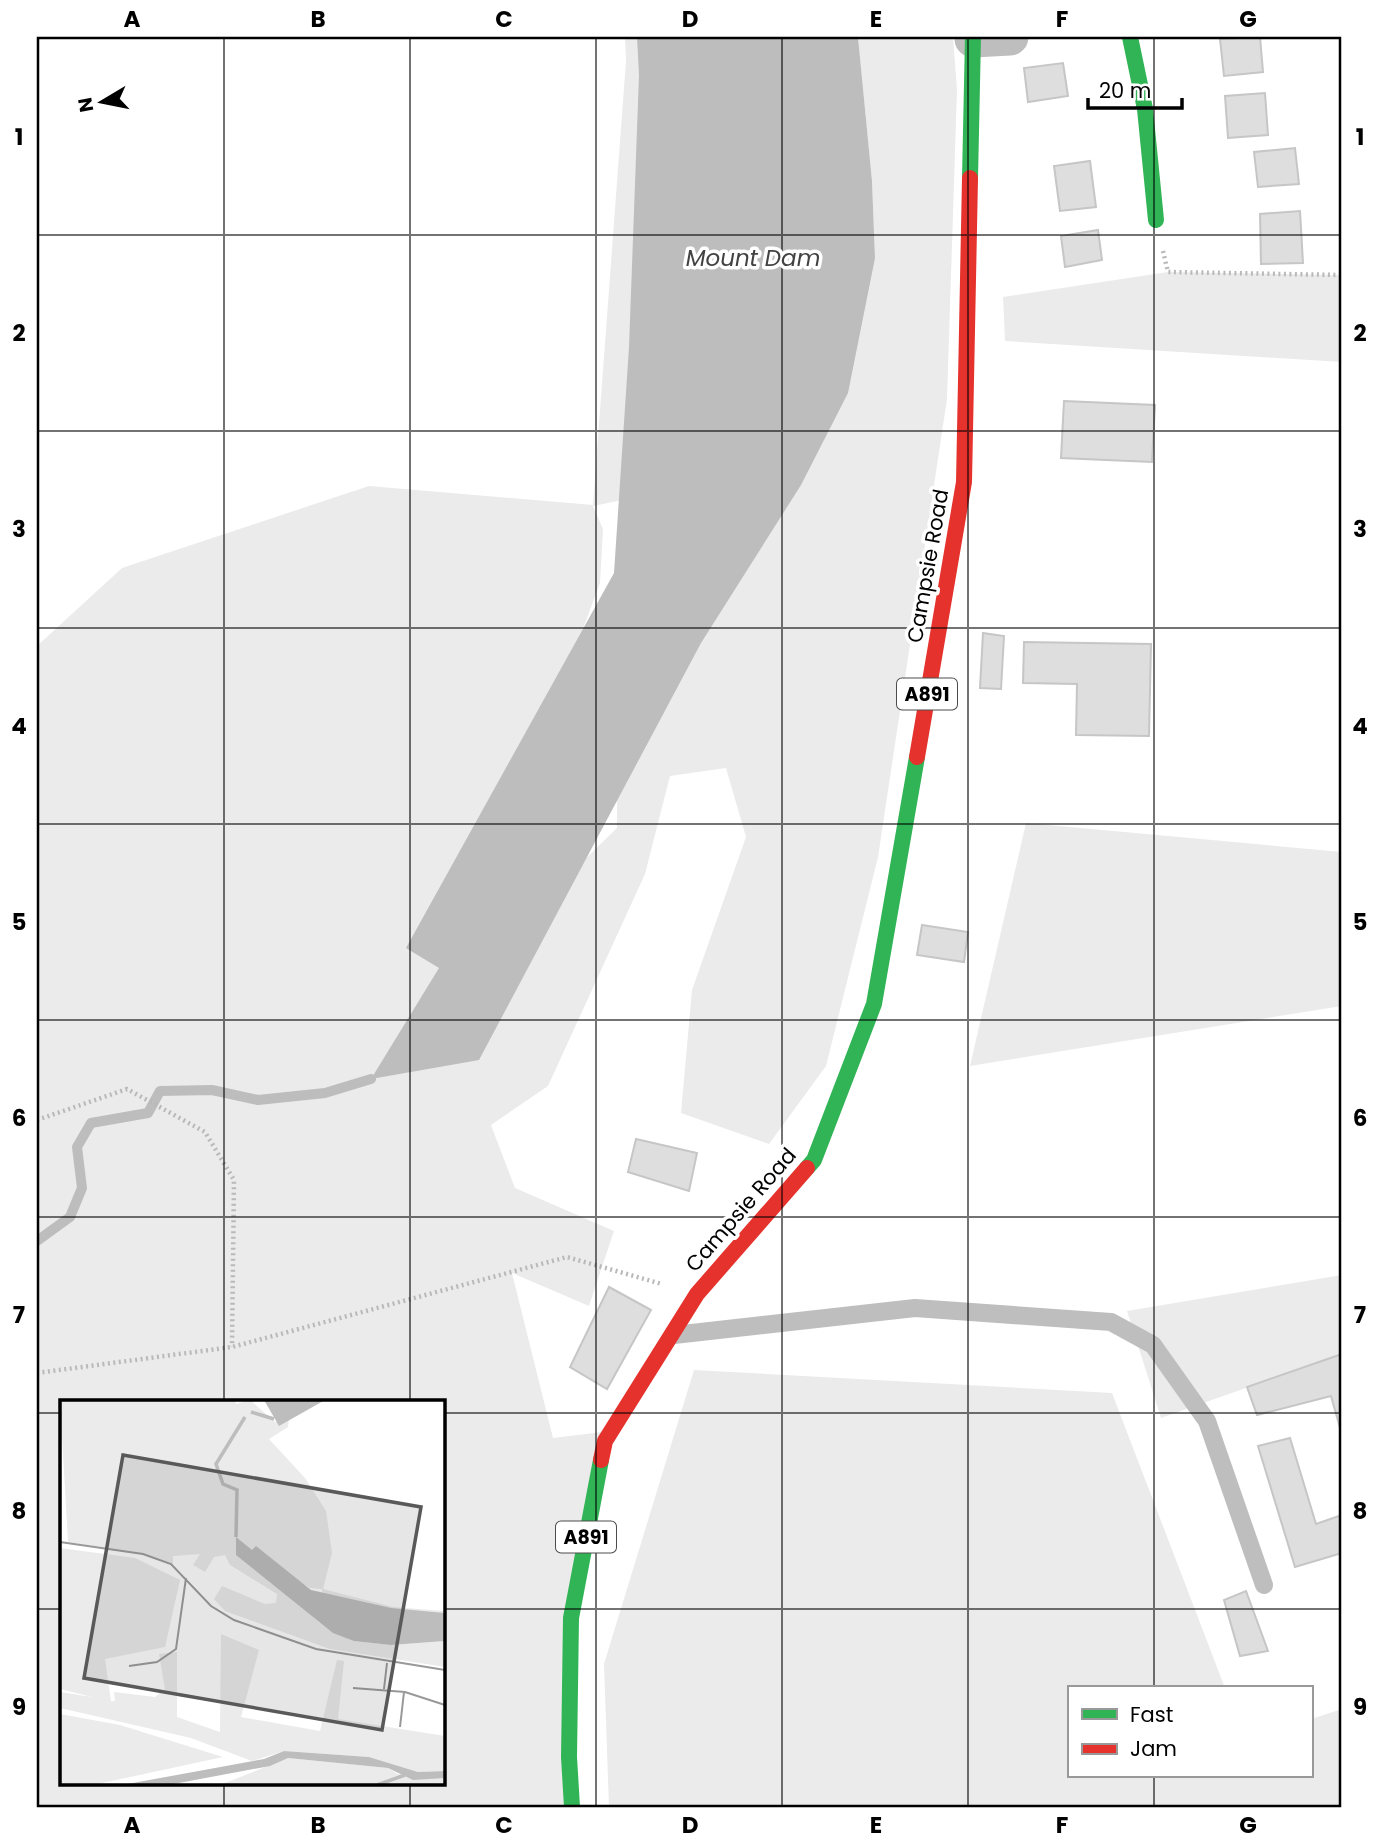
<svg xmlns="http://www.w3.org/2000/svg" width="1379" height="1844" font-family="Poppins,sans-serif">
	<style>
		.green { fill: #ebebeb; fill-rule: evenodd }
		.water { fill: #bdbdbd }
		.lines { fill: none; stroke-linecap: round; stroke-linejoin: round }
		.stream { stroke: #bdbdbd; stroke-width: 10 }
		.building { fill: #dedede; stroke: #c6c6c6; stroke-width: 2 }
		.path { stroke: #b9b9b9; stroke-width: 4.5; stroke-dasharray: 2 3.5; stroke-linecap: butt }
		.lane { stroke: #bebebe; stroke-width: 18 }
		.street { stroke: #bebebe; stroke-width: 37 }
		.fast { stroke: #30b455; stroke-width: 16 }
		.jam { stroke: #e5322d; stroke-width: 16 }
		.grid { fill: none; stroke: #000; stroke-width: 2; stroke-opacity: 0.55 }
		.labels { text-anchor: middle; stroke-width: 7; stroke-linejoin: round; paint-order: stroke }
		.shield { fill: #fff; stroke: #4c4c4c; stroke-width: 2 }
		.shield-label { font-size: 19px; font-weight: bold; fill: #000 }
		.street-label { font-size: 21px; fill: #000; stroke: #fff }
		.water-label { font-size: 23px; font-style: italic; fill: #424242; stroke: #fff }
		.inset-river { fill: none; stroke: #bdbdbd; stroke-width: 3.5 }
		.inset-road { fill: none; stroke: #999; stroke-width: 2 }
		.view { fill: #595959; fill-opacity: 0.15; stroke: #595959; stroke-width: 3.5 }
		.inset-edge { fill: none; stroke: #000; stroke-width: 3.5 }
		.neatline { fill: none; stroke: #000; stroke-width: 2.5 }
		.grid-label { font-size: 23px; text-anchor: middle; font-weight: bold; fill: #000 }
	</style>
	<rect width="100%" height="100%" fill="#fff"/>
	<g class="green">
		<path d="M625,37H683L657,493L593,506L603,529L600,583L498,857L528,915L617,828V714L875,258L872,181L858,37H953L957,90L947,399L878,857L826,1066L769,1144L681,1113L692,990L746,837L726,768L670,776L645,874L548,1086L491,1125L515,1188L614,1231L589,1306L512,1273L553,1438L611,1431L571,1618L572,1807H37V646L122,568L369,486L593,505L626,61ZM61,1401H443V1783H61Z"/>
		<polygon points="1168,272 1342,275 1342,362 1005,341 1003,297"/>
		<polygon points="1026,823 1342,852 1342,1006 970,1066"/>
		<polygon points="1342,1275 1342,1354 1161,1418 1127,1311"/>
		<polygon points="694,1370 1112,1393 1225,1688 1069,1688 1069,1776 1311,1776 1311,1719 1342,1709 1342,1807 609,1807 604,1664"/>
	</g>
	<polygon class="water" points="637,37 858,37 872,181 875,258 848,393 801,485 701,643 479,1060 371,1079 439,968 406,948 614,573 629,347 639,75"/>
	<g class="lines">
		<polyline class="stream" points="37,1241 70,1217 82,1188 77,1147 91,1123 148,1113 160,1091 212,1090 258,1100 325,1093 371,1079"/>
	</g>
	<g class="building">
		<polygon points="1260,37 1263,72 1224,76 1220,39"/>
		<polygon points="1063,63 1068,96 1028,102 1024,68"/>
		<polygon points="1265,93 1268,135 1228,138 1225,96"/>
		<polygon points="1295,148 1299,184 1258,187 1254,152"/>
		<polygon points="1090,161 1096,207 1060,211 1054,166"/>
		<polygon points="1300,211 1303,263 1261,264 1260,214"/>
		<polygon points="1098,230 1102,260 1065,267 1061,236"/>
		<polygon points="1064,401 1155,405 1152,462 1061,458"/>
		<polygon points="983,633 1004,636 1001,689 980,688"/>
		<polygon points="1024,642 1151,644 1149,736 1076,735 1077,684 1023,683"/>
		<polygon points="922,925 968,932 964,962 917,955"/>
		<polygon points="636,1139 697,1153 689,1191 628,1172"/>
		<polygon points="609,1287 651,1310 607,1389 570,1367"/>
		<polygon points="1342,1354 1342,1435 1331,1396 1257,1415 1247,1387"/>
		<polygon points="1290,1438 1316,1524 1342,1515 1342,1553 1295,1567 1258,1446"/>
		<polygon points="1246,1591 1268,1651 1240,1656 1224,1600"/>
	</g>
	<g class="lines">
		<g class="path">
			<polyline points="1163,251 1168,272 1342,275"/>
			<polyline points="37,1120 127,1089 205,1132 234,1180 232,1347"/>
			<polyline points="37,1373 232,1347 567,1257 662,1284"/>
		</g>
		<polyline class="lane" points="674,1335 915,1308 1111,1322 1153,1345 1207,1421 1264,1585"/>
		<polyline class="street" points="973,39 1010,37"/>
		<g class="fast">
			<polyline points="1130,37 1145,109 1156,220"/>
			<polyline points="970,178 973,37"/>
			<polyline points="807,1168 814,1160 874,1004 917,757"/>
			<polyline points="572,1807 569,1757 571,1618 601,1460"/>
		</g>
		<g class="jam">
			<polyline points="917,757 964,482 970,178"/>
			<polyline points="601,1460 605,1441 697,1294 807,1168"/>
		</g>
	</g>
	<path class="grid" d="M224,37V1401M410,37V1401M596,37V1807M782,37V1807M968,37V1807M1154,37V1688M37,235H1342M37,431H1342M37,628H1342M37,824H1342M37,1020H1342M37,1217H1342M37,1413H61M443,1413H1342M37,1609H61M443,1609H1342M1154,1776V1807M224,1783V1807M410,1783V1807"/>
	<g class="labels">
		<g class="shield">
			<rect x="897" y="678.5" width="60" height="31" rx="5"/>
			<rect x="556" y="1521.5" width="60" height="31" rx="5"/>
		</g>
		<g class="shield-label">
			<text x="927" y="701">A891</text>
			<text x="586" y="1544">A891</text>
		</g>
		<g class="street-label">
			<text transform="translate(928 566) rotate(-80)" y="7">Campsie Road</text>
			<text transform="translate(741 1210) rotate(-49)" y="7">Campsie Road</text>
		</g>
		<g class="water-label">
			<text x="753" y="266">Mount Dam</text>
		</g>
	</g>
	<g transform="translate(60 1400)">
		<rect width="385" height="385" fill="#fff"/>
		<path d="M0,0H175L176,4L190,0L215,22L229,18L228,27L209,39L245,78L266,111L272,153L263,189L333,207L385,211V221L329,216L263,200L262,189L250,188L201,158H194L198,167L210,183L236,193L237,202L260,223L294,241L331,245L385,241V267L270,249L165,211L154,199L162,186L205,204L216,203L217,194L170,165L165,155L154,157L145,172L133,165L140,154L113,156V165L83,154L8,142ZM0,148L75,158L120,180L105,247L45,259L51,301H55L54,292L95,297L105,289L99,254L117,252V317L160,332L161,234L199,250L181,317L260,331L277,260L284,261L278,319L385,336V371L358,372L309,357L224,351L192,361L131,338L0,308V292L32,297L0,289ZM0,314L60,325L163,357L33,385H0ZM228,358L328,368L338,374L385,378V385H160Z" fill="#ebebeb"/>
		<path d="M204,0H265L219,26ZM176,137L192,150L196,146L251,190L331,208L385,213V241L331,245L294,241L273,233L176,155ZM224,351L309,357L358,372L385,371V378L353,380L328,368L228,358L210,366L108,385H62L204,359Z" fill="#bdbdbd"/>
		<path class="inset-river" d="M191,12L214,19M176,137L177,90L163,84L156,64L185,17M317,385L345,375"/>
		<path class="inset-road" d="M0,142L83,154L111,164L151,206L174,220L256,249L385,270M69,266L97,262L116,249L126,178M293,288L345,292L385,305M324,289L327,263M340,327L344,292"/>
		<path class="view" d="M63,55L361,107L322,330L24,278Z"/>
		<rect width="385" height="385" class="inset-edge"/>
	</g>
	<rect width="1379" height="1844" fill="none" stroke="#ffffff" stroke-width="77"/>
	<rect x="1068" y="1686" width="245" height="91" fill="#ffffff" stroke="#999999" stroke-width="2"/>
	<rect x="1082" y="1709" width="35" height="10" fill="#30b455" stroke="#999999" stroke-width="2"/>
	<text x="1130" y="1722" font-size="21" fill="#000000">Fast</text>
	<rect x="1082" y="1744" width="35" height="10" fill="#e5322d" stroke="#999999" stroke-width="2"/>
	<text x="1130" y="1756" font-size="21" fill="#000000">Jam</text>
	<g transform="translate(102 102) rotate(260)" stroke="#ffffff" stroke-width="5" paint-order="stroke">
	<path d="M0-5L12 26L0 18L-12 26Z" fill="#000000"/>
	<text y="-10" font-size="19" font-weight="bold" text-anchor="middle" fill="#000000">N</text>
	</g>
	<path d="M1088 98v10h94v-10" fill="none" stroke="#000000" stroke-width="3.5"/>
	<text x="1099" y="98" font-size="21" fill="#000000" stroke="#ffffff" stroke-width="5" paint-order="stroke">20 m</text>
	<rect x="38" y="38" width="1302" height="1768" class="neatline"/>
	<g class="grid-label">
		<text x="132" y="27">A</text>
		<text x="318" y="27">B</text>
		<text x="504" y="27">C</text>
		<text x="690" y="27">D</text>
		<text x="876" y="27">E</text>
		<text x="1062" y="27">F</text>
		<text x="1248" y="27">G</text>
		<text x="19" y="145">1</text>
		<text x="1360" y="145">1</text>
		<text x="19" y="341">2</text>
		<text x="1360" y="341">2</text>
		<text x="19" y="537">3</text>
		<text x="1360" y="537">3</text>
		<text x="19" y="734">4</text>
		<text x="1360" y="734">4</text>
		<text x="19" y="930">5</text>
		<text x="1360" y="930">5</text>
		<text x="19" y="1126">6</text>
		<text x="1360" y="1126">6</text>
		<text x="19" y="1323">7</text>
		<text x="1360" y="1323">7</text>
		<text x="19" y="1519">8</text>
		<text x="1360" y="1519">8</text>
		<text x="19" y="1715">9</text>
		<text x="1360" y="1715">9</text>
		<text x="132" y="1833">A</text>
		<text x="318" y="1833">B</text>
		<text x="504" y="1833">C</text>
		<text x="690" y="1833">D</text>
		<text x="876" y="1833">E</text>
		<text x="1062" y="1833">F</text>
		<text x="1248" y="1833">G</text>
	</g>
</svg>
